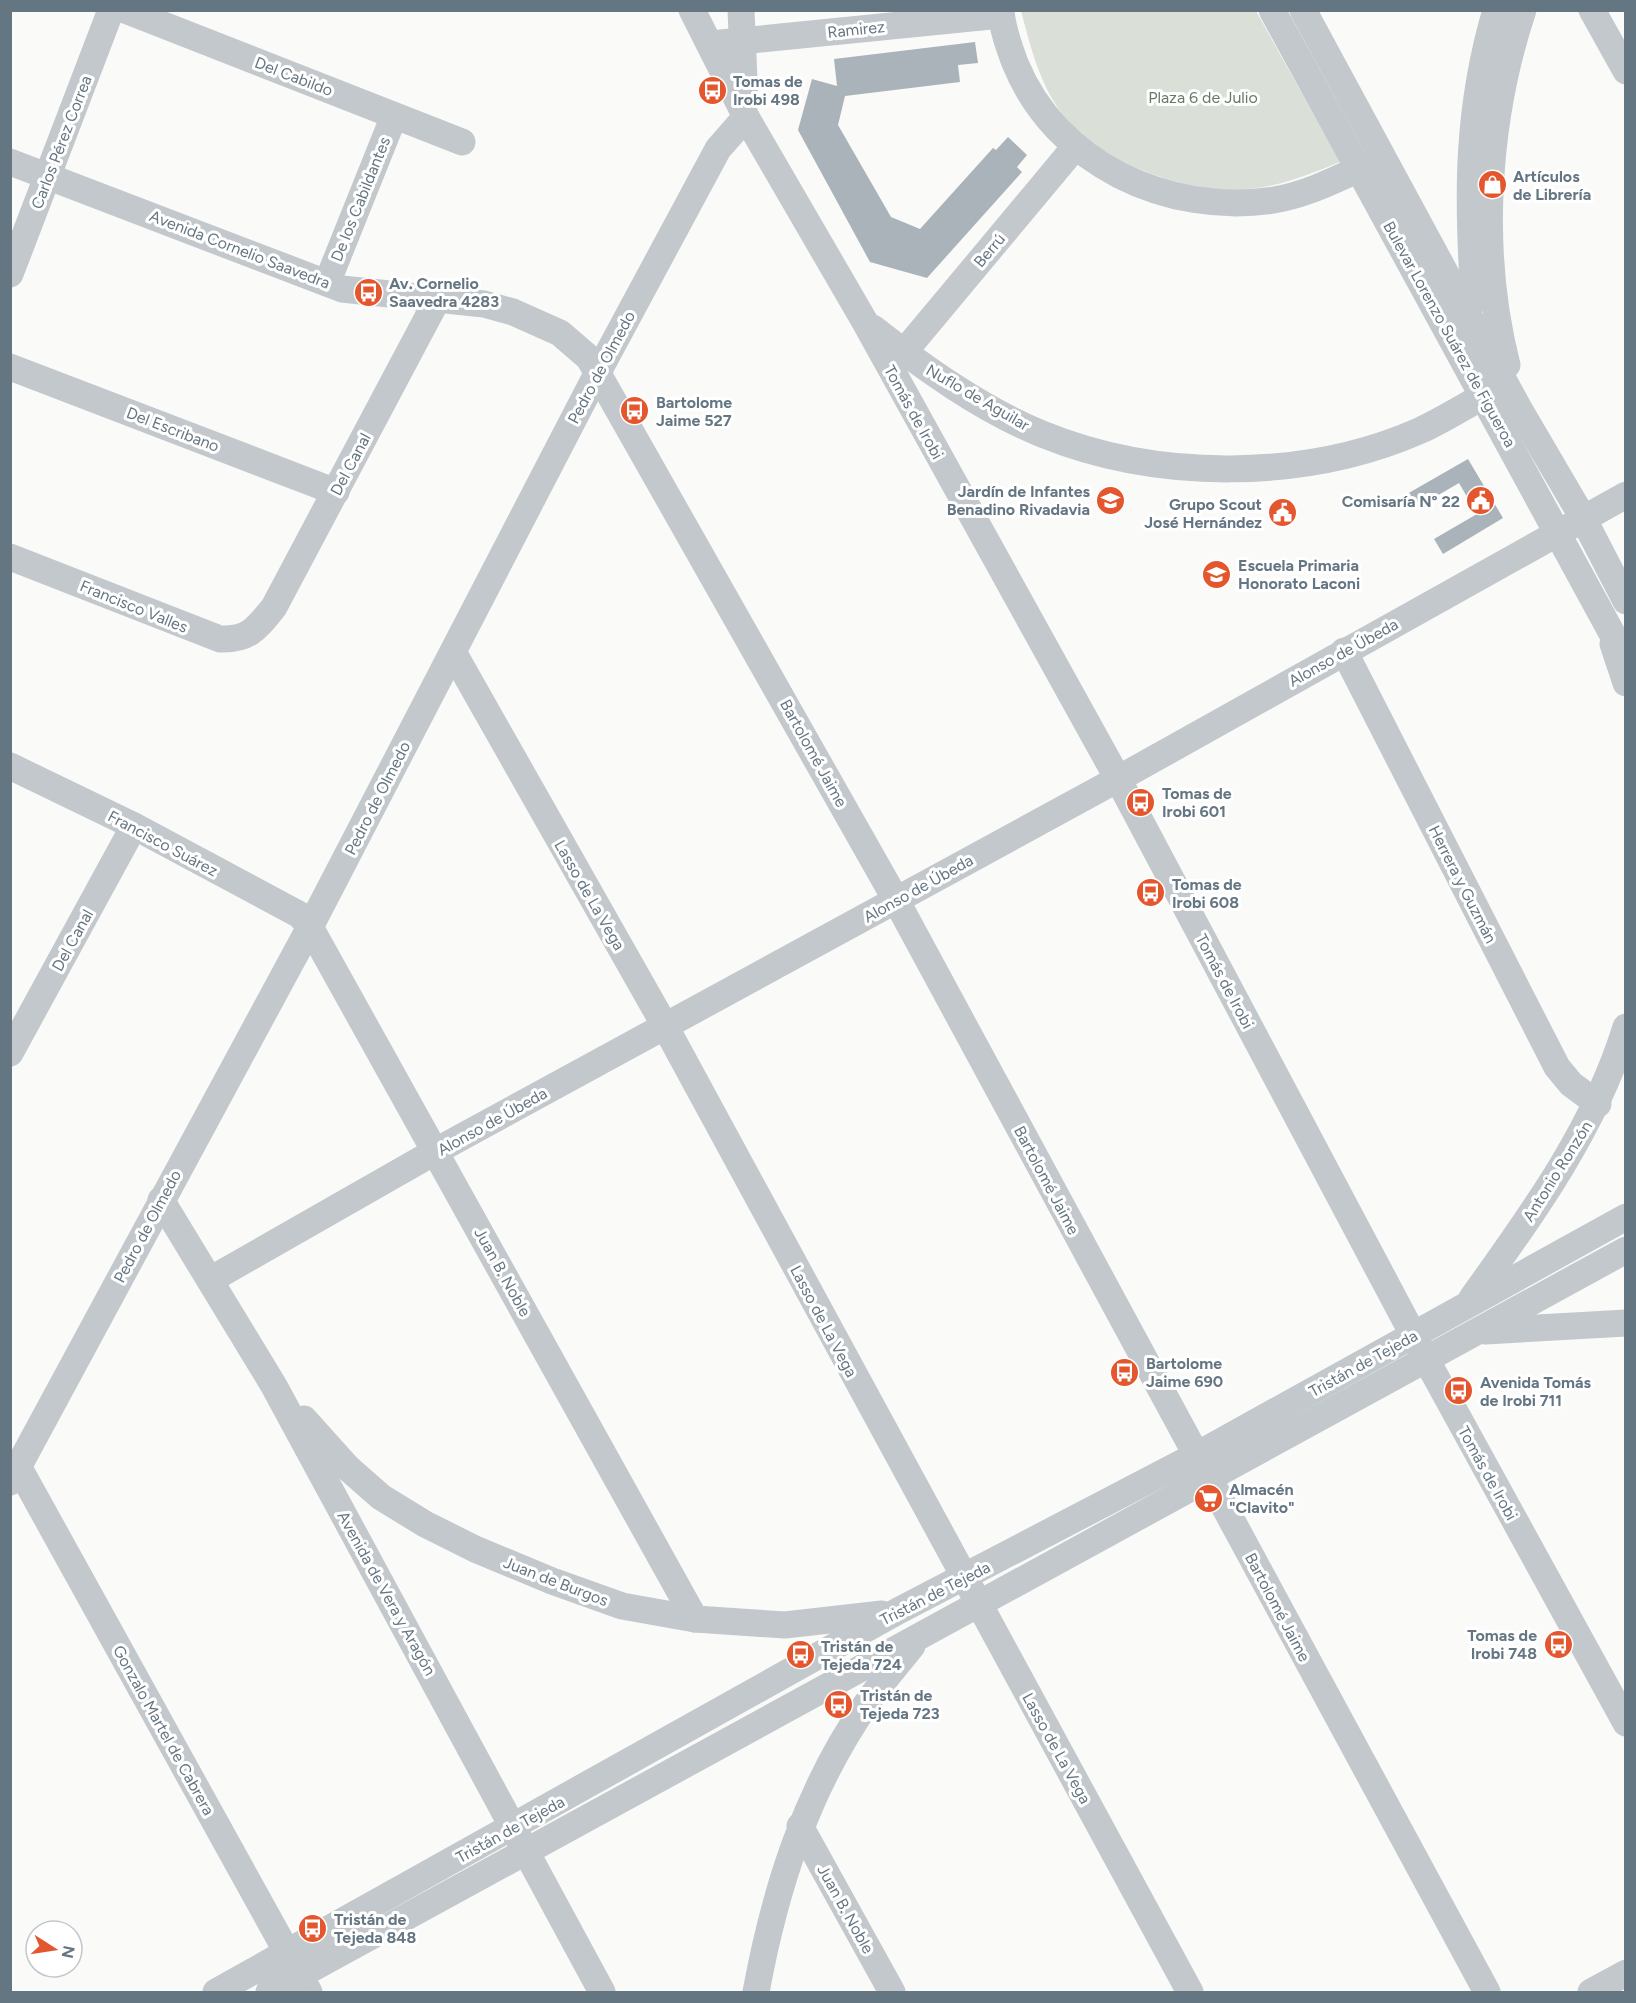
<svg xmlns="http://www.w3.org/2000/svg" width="1636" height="2003" font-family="Figtree,sans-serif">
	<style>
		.green { fill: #dadfd7 }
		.building { fill: #aab3b9 }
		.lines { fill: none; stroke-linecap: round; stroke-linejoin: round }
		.minor { stroke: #c3c8cc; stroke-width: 27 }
		.labels { text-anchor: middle; stroke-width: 6; stroke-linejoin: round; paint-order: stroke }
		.street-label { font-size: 16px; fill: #657683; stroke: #fff }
		.poi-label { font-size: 16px; font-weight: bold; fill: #657683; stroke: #fff; text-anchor: start }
		.park-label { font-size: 16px; fill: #687a64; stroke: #fff }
	</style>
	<rect width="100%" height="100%" fill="#fafaf8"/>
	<path class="green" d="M1021,11H1256L1340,162C1310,174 1281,186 1249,189C1187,195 1098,162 1061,112C1039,83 1030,44 1021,11Z"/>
	<g class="building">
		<polygon points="975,42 978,63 958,65 960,82 845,96 838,125 891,217 920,229 993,148 996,150 1008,137 1027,155 1017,167 1022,172 927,278 870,262 798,130 812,79 837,86 834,59"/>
		<polygon points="1468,459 1503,518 1443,554 1434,539 1477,514 1459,483 1416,508 1407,494"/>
	</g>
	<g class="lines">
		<g class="minor">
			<polyline points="125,10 462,142"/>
			<polyline points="692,10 746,117 865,322 1118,779 1426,1359 1626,1723"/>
			<polyline points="741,10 745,103"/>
			<path d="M1001,10C1002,28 1009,47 1015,63C1056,164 1168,216 1274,200C1304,195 1331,182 1359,169"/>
			<polyline points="1272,10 1626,659"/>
			<polyline points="1303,10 1518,407 1583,518 1626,601"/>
			<polyline points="1592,10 1626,71"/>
			<polyline points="711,44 1001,15"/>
			<polyline points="10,162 342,289 484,304 513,312 560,333 589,358 896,900 1487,1992"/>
			<polyline points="10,274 111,10"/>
			<polyline points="327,283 394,116"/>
			<path d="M1468,311L1474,296C1467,195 1467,108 1496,10"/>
			<path d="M873,328C924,368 981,409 1042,434C1157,481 1305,481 1419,431C1441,421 1462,408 1483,396"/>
			<polyline points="904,352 1075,147"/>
			<path d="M1507,365C1478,252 1486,121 1523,10"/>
			<polyline points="10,367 336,492"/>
			<path d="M10,557L220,639C249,640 256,629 274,607L438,298"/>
			<polyline points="1613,644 1626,683"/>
			<polyline points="1344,651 1557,1067 1571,1084 1598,1104"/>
			<polyline points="453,652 665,1026 1190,1992"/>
			<polyline points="10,766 134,826 300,915 310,927 695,1619"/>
			<polyline points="10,1053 134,826"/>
			<polyline points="161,1200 274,1386 602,1992"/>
			<polyline points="210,1280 436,1151 1118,779 1626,495"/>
			<path d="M1472,1298C1533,1213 1595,1128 1626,1027"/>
			<polyline points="1485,1331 1626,1323"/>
			<polyline points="304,1419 348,1468 381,1497 425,1524 475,1549 552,1581 622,1606 695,1619 785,1625 882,1614"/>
			<polyline points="19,1468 309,1992"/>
			<polyline points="10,1482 310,927 598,372 718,149 746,117"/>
			<polyline points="800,1826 892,1992"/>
			<polyline points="216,1992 898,1611 1195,1456 1626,1217"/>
			<polyline points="269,1992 1626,1250"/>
			<path d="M756,1992C775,1889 806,1791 867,1703C881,1683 897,1665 912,1646"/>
			<polyline points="1591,1992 1626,1973"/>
		</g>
	</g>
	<defs>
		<symbol id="bus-disc" viewBox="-11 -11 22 22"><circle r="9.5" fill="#e4572e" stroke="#fff"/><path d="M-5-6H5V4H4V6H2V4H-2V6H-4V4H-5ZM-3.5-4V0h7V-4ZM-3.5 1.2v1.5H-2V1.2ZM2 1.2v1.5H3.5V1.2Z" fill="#fff"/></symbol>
		<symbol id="shop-disc" viewBox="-11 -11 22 22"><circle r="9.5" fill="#e4572e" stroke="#fff"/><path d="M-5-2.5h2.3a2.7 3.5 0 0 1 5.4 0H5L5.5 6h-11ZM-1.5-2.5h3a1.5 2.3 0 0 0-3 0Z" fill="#fff"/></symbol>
		<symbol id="school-disc" viewBox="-11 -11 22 22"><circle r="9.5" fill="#e4572e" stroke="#fff"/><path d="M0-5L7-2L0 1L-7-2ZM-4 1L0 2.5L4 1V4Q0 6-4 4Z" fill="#fff"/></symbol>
		<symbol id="civic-disc" viewBox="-11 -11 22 22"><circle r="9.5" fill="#e4572e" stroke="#fff"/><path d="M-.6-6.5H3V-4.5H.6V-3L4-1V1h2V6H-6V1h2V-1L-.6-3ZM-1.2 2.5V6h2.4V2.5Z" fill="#fff"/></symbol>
		<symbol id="supermarket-disc" viewBox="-11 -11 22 22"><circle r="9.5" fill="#e4572e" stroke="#fff"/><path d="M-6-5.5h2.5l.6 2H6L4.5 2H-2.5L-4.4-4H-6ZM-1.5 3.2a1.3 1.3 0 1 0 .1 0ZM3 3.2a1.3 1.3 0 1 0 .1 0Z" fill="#fff"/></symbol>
	</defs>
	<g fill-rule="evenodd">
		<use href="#bus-disc" x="696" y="74" width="33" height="33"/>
		<use href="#shop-disc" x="1476" y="168" width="33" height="33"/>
		<use href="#bus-disc" x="352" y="276" width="33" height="33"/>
		<use href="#bus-disc" x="618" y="394" width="33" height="33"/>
		<use href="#school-disc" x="1094" y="484" width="33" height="33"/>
		<use href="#civic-disc" x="1464" y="484" width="33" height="33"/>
		<use href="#civic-disc" x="1266" y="496" width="33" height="33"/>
		<use href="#school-disc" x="1200" y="558" width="33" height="33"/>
		<use href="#bus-disc" x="1124" y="786" width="33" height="33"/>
		<use href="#bus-disc" x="1134" y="876" width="33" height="33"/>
		<use href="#bus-disc" x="1108" y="1356" width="33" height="33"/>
		<use href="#bus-disc" x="1442" y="1374" width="33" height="33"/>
		<use href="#supermarket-disc" x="1192" y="1482" width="33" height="33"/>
		<use href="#bus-disc" x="1542" y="1628" width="33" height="33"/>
		<use href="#bus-disc" x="784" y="1638" width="33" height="33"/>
		<use href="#bus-disc" x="822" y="1688" width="33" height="33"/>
		<use href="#bus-disc" x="296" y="1912" width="33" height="33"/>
	</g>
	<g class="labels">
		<g class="street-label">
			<text transform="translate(856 29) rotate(-6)" y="6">Ramirez</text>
			<text transform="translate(294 76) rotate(21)" y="6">Del Cabildo</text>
			<text transform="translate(61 142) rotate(-69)" y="6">Carlos Pérez Correa</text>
			<text transform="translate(360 199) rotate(-68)" y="6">De los Cabildantes</text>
			<text transform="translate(240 249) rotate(21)" y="6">Avenida Cornelio Saavedra</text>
			<text transform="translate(989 250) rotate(-50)" y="6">Berrú</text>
			<text transform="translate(1450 334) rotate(61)" y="6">Bulevar Lorenzo Suárez de Figueroa</text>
			<text transform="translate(601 367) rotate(-62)" y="6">Pedro de Olmedo</text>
			<text transform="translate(978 397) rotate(30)" y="6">Nuflo de Aguilar</text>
			<text transform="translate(914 412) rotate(61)" y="6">Tomás de Irobi</text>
			<text transform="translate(173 429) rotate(21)" y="6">Del Escribano</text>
			<text transform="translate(350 464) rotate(-62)" y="6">Del Canal</text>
			<text transform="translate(134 606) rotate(22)" y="6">Francisco Valles</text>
			<text transform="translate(1343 652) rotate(-29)" y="6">Alonso de Úbeda</text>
			<text transform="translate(814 753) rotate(61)" y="6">Bartolomé Jaime</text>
			<text transform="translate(377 798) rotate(-63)" y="6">Pedro de Olmedo</text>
			<text transform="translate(163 843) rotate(28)" y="6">Francisco Suárez</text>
			<text transform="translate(1463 884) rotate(63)" y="6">Herrera y Guzmán</text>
			<text transform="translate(918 888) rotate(-29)" y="6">Alonso de Úbeda</text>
			<text transform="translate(590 895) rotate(60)" y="6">Lasso de La Vega</text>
			<text transform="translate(72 940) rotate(-61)" y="6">Del Canal</text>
			<text transform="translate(1225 981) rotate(62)" y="6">Tomás de Irobi</text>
			<text transform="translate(492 1121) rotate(-29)" y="6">Alonso de Úbeda</text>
			<text transform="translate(1557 1171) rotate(-58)" y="6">Antonio Ronzón</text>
			<text transform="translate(1047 1180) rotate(62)" y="6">Bartolomé Jaime</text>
			<text transform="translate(147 1226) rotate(-62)" y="6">Pedro de Olmedo</text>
			<text transform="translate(503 1272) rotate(61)" y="6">Juan B. Noble</text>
			<text transform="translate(824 1321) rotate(62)" y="6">Lasso de La Vega</text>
			<text transform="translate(1363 1363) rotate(-29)" y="6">Tristán de Tejeda</text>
			<text transform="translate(1488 1473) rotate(61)" y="6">Tomás de Irobi</text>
			<text transform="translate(556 1581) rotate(21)" y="6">Juan de Burgos</text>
			<text transform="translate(387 1593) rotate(61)" y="6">Avenida de Vera y Aragón</text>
			<text transform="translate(935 1593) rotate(-27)" y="6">Tristán de Tejeda</text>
			<text transform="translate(1278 1607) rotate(62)" y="6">Bartolomé Jaime</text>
			<text transform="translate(164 1730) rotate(61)" y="6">Gonzalo Martel de Cabrera</text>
			<text transform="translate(1057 1748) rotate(61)" y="6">Lasso de La Vega</text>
			<text transform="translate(510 1829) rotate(-29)" y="6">Tristán de Tejeda</text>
			<text transform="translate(846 1909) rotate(61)" y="6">Juan B. Noble</text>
		</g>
		<g class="poi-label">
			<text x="733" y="87">Tomas de<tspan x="733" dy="18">Irobi 498</tspan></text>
			<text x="1513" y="182">Artículos<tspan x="1513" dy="18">de Librería</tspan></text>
			<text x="389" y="289">Av. Cornelio<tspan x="389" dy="18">Saavedra 4283</tspan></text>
			<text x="656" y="408">Bartolome<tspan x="656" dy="18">Jaime 527</tspan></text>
			<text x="1090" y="497" text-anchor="end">Jardín de Infantes<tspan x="1090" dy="18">Benadino Rivadavia</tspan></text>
			<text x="1460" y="507" text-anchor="end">Comisaría N° 22</text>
			<text x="1262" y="510" text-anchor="end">Grupo Scout<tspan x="1262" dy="18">José Hernández</tspan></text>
			<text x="1238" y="571">Escuela Primaria<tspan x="1238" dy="18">Honorato Laconi</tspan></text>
			<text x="1162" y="799">Tomas de<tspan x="1162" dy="18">Irobi 601</tspan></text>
			<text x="1172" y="890">Tomas de<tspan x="1172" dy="18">Irobi 608</tspan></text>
			<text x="1146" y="1369">Bartolome<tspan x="1146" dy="18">Jaime 690</tspan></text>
			<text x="1480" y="1388">Avenida Tomás<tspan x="1480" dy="18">de Irobi 711</tspan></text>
			<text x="1229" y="1495">Almacén<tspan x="1229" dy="18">"Clavito"</tspan></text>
			<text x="1537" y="1641" text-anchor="end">Tomas de<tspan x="1537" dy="18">Irobi 748</tspan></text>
			<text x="821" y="1652">Tristán de<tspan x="821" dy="18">Tejeda 724</tspan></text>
			<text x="860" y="1701">Tristán de<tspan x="860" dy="18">Tejeda 723</tspan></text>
			<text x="334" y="1925">Tristán de<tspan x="334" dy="18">Tejeda 848</tspan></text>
		</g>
		<g class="park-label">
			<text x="1203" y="103">Plaza 6 de Julio</text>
		</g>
	</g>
	<rect width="1636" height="2003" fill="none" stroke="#657683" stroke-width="24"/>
	<g transform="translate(54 1949) rotate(102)"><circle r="28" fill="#ffffff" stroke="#c1c8cd" stroke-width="1.5"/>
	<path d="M0-4.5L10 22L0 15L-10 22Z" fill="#e4572e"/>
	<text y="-9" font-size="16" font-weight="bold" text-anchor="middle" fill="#657683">N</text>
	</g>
</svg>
